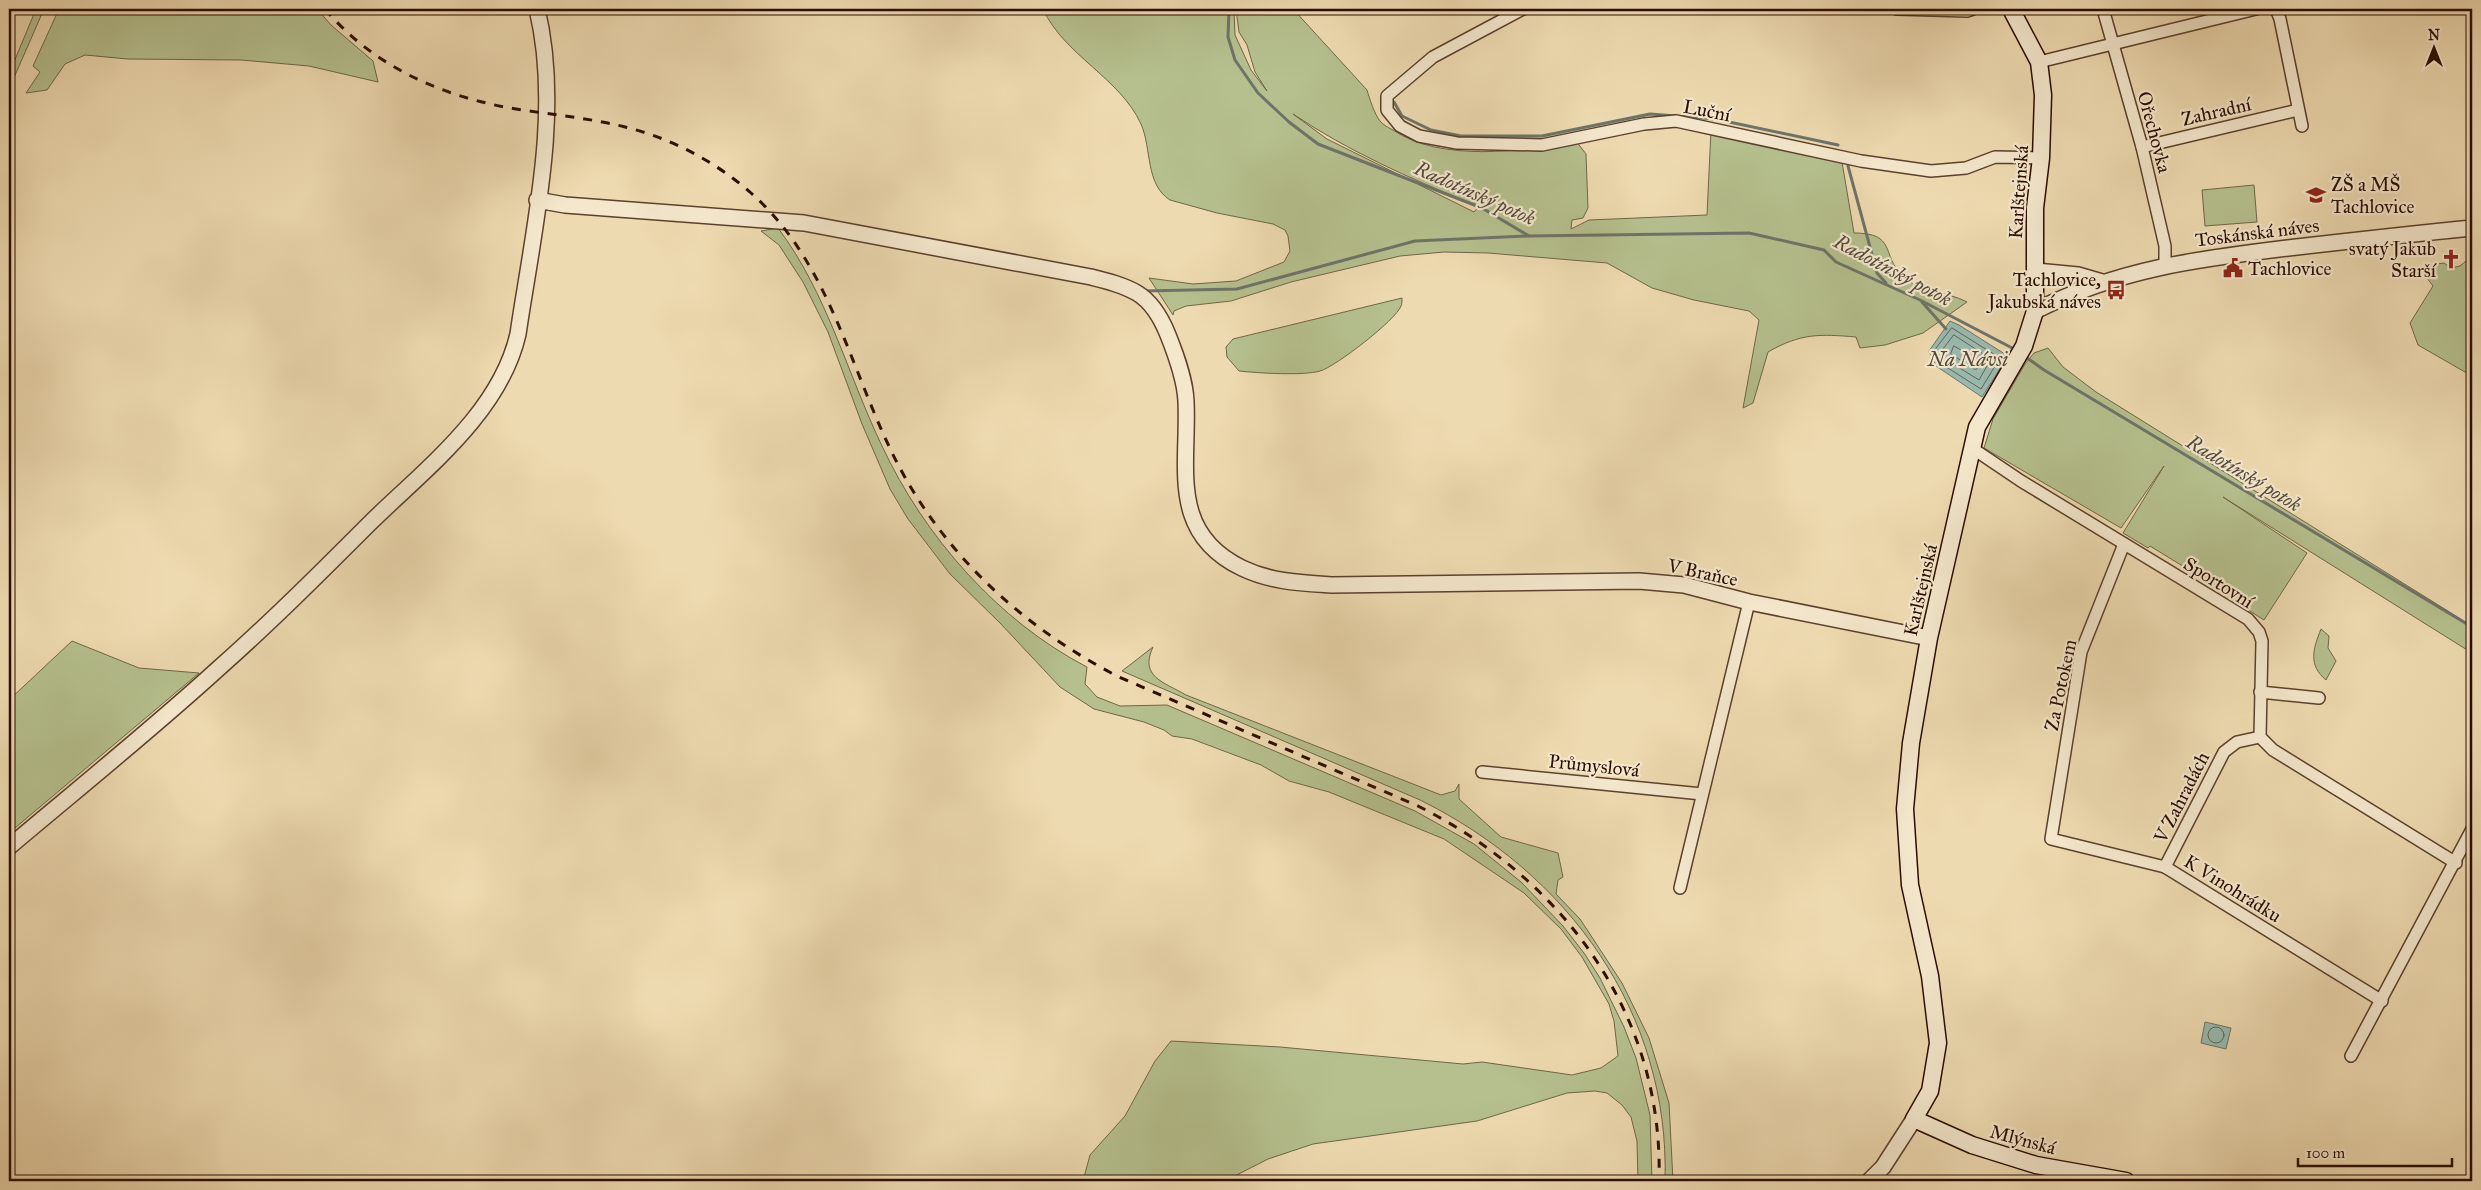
<svg xmlns="http://www.w3.org/2000/svg" width="2481" height="1190" font-family="'IM FELL Great Primer',serif">
	<style>
		.green { fill: #b5c08e; stroke: #706647; fill-rule: evenodd }
		.water { fill: #99baaf; stroke: #6d7469 }
		.lines { fill: none; stroke-linecap: round; stroke-linejoin: round }
		.shore { stroke: #626358; stroke-width: 1 }
		.stream { stroke: #6d7469; stroke-width: 3 }
		.minor-casing { stroke: #5b402c; stroke-width: 14 }
		.tertiary-casing { stroke: #5b402c; stroke-width: 18 }
		.secondary-casing { stroke: #2a0c00; stroke-width: 19 }
		.minor { stroke: #f4e7cc; stroke-width: 11 }
		.tertiary { stroke: #f4e7cc; stroke-width: 15 }
		.secondary { stroke: #f4e7cc; stroke-width: 16 }
		.rail { stroke: #2a0c00; stroke-width: 3; stroke-dasharray: 9 9; stroke-linecap: butt }
		.labels { text-anchor: middle; stroke-width: 4.5; stroke-linejoin: round; paint-order: stroke }
		.street-label { font-size: 19px; fill: #2a0c00; stroke: #f4e7cc }
		.poi-label { font-size: 19px; fill: #2a0c00; stroke: #f4e7cc; text-anchor: start }
		.water-label { font-size: 20px; font-style: italic; fill: #51493d; stroke: #f4e7cc }
	</style>
	<rect width="100%" height="100%" fill="#eedab0"/>
	<filter id="stains"><feTurbulence type="fractalNoise" baseFrequency=".004" numOctaves="4"/><feColorMatrix values="0 0 0 0 .2 0 0 0 0 .09 0 0 0 0 .02 0 0 0 .5 -.17"/></filter>
	<radialGradient id="worn" r=".72"><stop offset=".6" stop-color="#630" stop-opacity="0"/><stop offset="1" stop-color="#630" stop-opacity=".3"/></radialGradient>
	<g class="green">
		<polygon points="36,9 44,9 9,89 9,74"/>
		<polygon points="59,9 317,9 331,25 373,61 378,82 309,66 241,60 128,59 85,55 65,64 47,90 26,93 40,72 33,66"/>
		<path d="M1043,9H1234L1235,35L1251,70L1267,91L1255,72L1247,45L1239,32L1236,9H1293L1367,90C1370,100 1374,113 1380,121C1383,125 1389,128 1393,130C1440,162 1522,152 1576,141L1586,154L1588,208L1583,218L1572,220L1571,229L1589,220L1707,215L1711,130L1842,162L1854,233C1897,233 1881,255 1902,275C1922,295 1944,290 1967,302L1923,333L1885,345L1860,348L1856,337C1820,334 1801,333 1768,352L1753,403L1743,408L1759,320L1749,311L1694,300L1652,288L1607,263L1488,253L1444,252L1400,256L1291,282L1231,301L1186,306L1174,311L1173,315L1149,278L1193,284L1236,281L1284,262L1290,251L1288,236L1285,230L1273,224L1217,213L1170,200C1145,184 1152,149 1141,124C1120,78 1064,55 1043,9ZM1293,114C1348,151 1409,178 1470,203L1480,205L1474,212L1327,139Z"/>
		<polygon points="2254,185 2257,222 2205,226 2202,190"/>
		<path d="M778,228C827,293 847,373 882,446C924,536 998,621 1087,667L1085,684L1097,697L1120,706L1167,705L1415,811L1474,844L1521,882L1563,926L1584,953L1600,978L1624,1027L1636,1058L1650,1115L1652,1181H1638L1637,1141L1631,1117L1622,1105L1607,1093L1595,1091L1567,1093L1477,1121L1313,1144L1268,1159L1225,1181H1083L1090,1155L1125,1116L1155,1061L1171,1041L1280,1047L1463,1064L1482,1062L1572,1075L1601,1068L1618,1056L1614,1021L1609,1004L1582,957L1561,929L1524,893L1444,839L1329,792L1289,781L1261,765L1192,739L1172,736L1164,730L1144,722L1094,709L1060,687L1000,623L950,574L908,519L890,489L862,424L828,332L803,282L779,245L761,231Z"/>
		<polygon points="2466,261 2472,261 2472,376 2418,345 2410,323 2433,286 2427,278 2431,265 2444,263 2451,268 2460,266"/>
		<path d="M1402,298C1402,300 1402,305 1401,306C1396,320 1335,367 1320,371C1303,376 1258,373 1239,371L1227,357L1226,347L1233,339Z"/>
		<polygon points="2048,348 2063,367 2096,392 2472,626 2472,653 2223,497 2307,553 2264,620 2242,606 2243,603 2150,546 2148,548 2123,533 2164,466 2121,528 1984,448 1993,419 2025,364 2034,353"/>
		<path d="M2321,629L2329,636L2328,648L2336,661L2326,680C2308,665 2313,649 2321,629Z"/>
		<polygon points="72,641 139,668 199,673 9,833 9,700"/>
		<path d="M1153,647C1139,677 1164,682 1186,695L1441,795L1455,791L1459,784V799L1501,837L1558,853L1563,877L1558,880L1556,894L1580,919L1622,983L1649,1038L1669,1103L1673,1181H1665C1670,1013 1568,873 1420,800L1122,671Z"/>
	</g>
	<g class="water">
		<polygon points="1950,321 1959,325 2008,356 1982,397 1936,366 1929,351"/>
		<polygon points="2205,1022 2231,1028 2226,1049 2201,1043"/>
	</g>
	<g class="lines">
		<g class="shore">
			<polygon points="1952,328 2000,358 1981,389 1940,363 1935,350"/>
			<polygon points="1954,335 1991,359 1979,380 1945,359 1942,351"/>
			<polygon points="1954,346 1980,361 1977,369 1974,369 1951,354"/>
			<circle cx="2216" cy="1035" r="8"/>
		</g>
		<g class="stream">
			<polyline points="1229,9 1228,37 1235,60 1258,93 1289,122 1318,144 1482,208 1529,236 1749,233 1824,250 1836,262 1920,300 2016,350"/>
			<polyline points="1394,102 1402,116 1431,130 1461,136 1542,136 1650,114 1715,119 1838,145"/>
			<polyline points="1848,166 1877,273 1886,283"/>
			<polyline points="1143,291 1237,289 1415,241 1528,236"/>
			<polyline points="1922,302 1946,329"/>
			<polyline points="2023,355 2044,370 2472,627"/>
			<polyline points="2004,357 2008,356 2014,349"/>
		</g>
		<defs>
			<g id="minor">
				<polyline points="1523,9 1433,57 1387,96 1387,110 1400,126 1419,136 1457,143 1542,145 1644,124 1676,121 1861,161 1931,171 1966,168 1995,157 2041,158"/>
				<polyline points="1896,9 1967,11 1973,9"/>
				<polyline points="2103,9 2142,147 2165,246 2165,265"/>
				<polyline points="2276,9 2280,19 2302,126"/>
				<polyline points="2039,62 2256,9"/>
				<polyline points="2142,147 2298,110"/>
				<polyline points="1972,448 2021,481 2248,619 2259,632 2262,641 2260,737 2273,750 2456,863"/>
				<polyline points="2124,544 2081,652 2051,839 2165,867 2382,1001"/>
				<polyline points="2260,692 2319,698"/>
				<polyline points="1482,772 1702,794"/>
				<polyline points="2165,867 2224,752 2237,742 2260,737"/>
				<polyline points="1680,888 1749,602"/>
				<polyline points="2351,1056 2472,829"/>
			</g>
			<g id="tertiary">
				<path d="M537,200L565,205L804,223L1091,277C1107,281 1123,285 1137,293C1152,302 1162,320 1168,335C1176,355 1185,379 1186,401C1189,467 1168,532 1242,568C1271,582 1301,583 1331,585L1639,581L1684,585L1749,602L1929,638"/>
				<polyline points="2036,271 2078,275 2102,282"/>
				<path d="M2035,311C2118,269 2197,259 2288,248C2349,241 2411,234 2472,228"/>
				<path d="M9,847C79,788 151,730 219,668C271,622 320,573 369,524C425,469 500,413 518,334C533,231 562,112 537,9"/>
				<polyline points="1869,1181 1883,1167 1914,1119"/>
			</g>
			<polyline id="secondary" points="2011,9 2039,62 2043,95 2041,158 2035,208 2035,311 2024,346 1977,427 1929,638 1911,743 1905,809 1910,885 1930,976 1938,1043 1930,1091 1914,1119 1972,1145 2036,1165 2126,1181"/>
		</defs>
		<use href="#minor" class="minor-casing"/>
		<use href="#tertiary" class="tertiary-casing"/>
		<use href="#secondary" class="secondary-casing"/>
		<use href="#minor" class="minor"/>
		<use href="#tertiary" class="tertiary"/>
		<use href="#secondary" class="secondary"/>
		<path class="rail" d="M325,9C374,67 443,97 516,109C553,115 590,118 625,127C671,138 716,162 751,193C825,258 847,356 887,442C935,547 1018,625 1119,677L1418,806C1563,879 1664,1014 1659,1181"/>
	</g>
	<defs>
		<symbol id="school-bare" viewBox="-9 -9 18 18"><path d="M0-5L7-2L0 1L-7-2ZM-4 1L0 2.5L4 1V4Q0 6-4 4Z" fill="#8f2418" stroke="#f4e7cc" stroke-width="2.5" paint-order="stroke"/></symbol>
		<symbol id="church-bare" viewBox="-9 -9 18 18"><path d="M-1.2-6h2.4v3.5h3.3v2.4h-3.3V6h-2.4V-.1h-3.3v-2.4h3.3Z" fill="#8f2418" stroke="#f4e7cc" stroke-width="2.5" paint-order="stroke"/></symbol>
		<symbol id="civic-bare" viewBox="-9 -9 18 18"><path d="M-.6-6.5H3V-4.5H.6V-3L4-1V1h2V6H-6V1h2V-1L-.6-3ZM-1.2 2.5V6h2.4V2.5Z" fill="#8f2418" stroke="#f4e7cc" stroke-width="2.5" paint-order="stroke"/></symbol>
		<symbol id="bus-bare" viewBox="-9 -9 18 18"><path d="M-5-6H5V4H4V6H2V4H-2V6H-4V4H-5ZM-3.5-4V0h7V-4ZM-3.5 1.2v1.5H-2V1.2ZM2 1.2v1.5H3.5V1.2Z" fill="#8f2418" stroke="#f4e7cc" stroke-width="2.5" paint-order="stroke"/></symbol>
	</defs>
	<g fill-rule="evenodd">
		<use href="#school-bare" x="2302" y="181" width="28" height="28"/>
		<use href="#church-bare" x="2437" y="245" width="28" height="28"/>
		<use href="#civic-bare" x="2219" y="254" width="28" height="28"/>
		<use href="#bus-bare" x="2102" y="276" width="28" height="28"/>
	</g>
	<g class="labels">
		<g class="street-label">
			<text transform="translate(1707 110) rotate(11)" y="7">Luční</text>
			<text transform="translate(2216 111) rotate(-13)" y="7">Zahradní</text>
			<text transform="translate(2155 132) rotate(75)" y="7">Ořechovka</text>
			<text transform="translate(2018 192) rotate(-86)" y="7">Karlštejnská</text>
			<text transform="translate(2257 232) rotate(-7)" y="7">Toskánská náves</text>
			<text transform="translate(1703 572) rotate(12)" y="7">V Braňce</text>
			<text transform="translate(2219 582) rotate(32)" y="7">Sportovní</text>
			<text transform="translate(1920 590) rotate(-77)" y="7">Karlštejnská</text>
			<text transform="translate(2060 685) rotate(-78)" y="7">Za Potokem</text>
			<text transform="translate(1594 765) rotate(6)" y="7">Průmyslová</text>
			<text transform="translate(2181 797) rotate(-63)" y="7">V Zahradách</text>
			<text transform="translate(2233 888) rotate(32)" y="7">K Vinohrádku</text>
			<text transform="translate(2023 1139) rotate(15)" y="7">Mlýnská</text>
		</g>
		<g class="poi-label">
			<text x="2331" y="191">ZŠ a MŠ<tspan x="2331" dy="22">Tachlovice</tspan></text>
			<text x="2436" y="255" text-anchor="end">svatý Jakub<tspan x="2436" dy="22">Starší</tspan></text>
			<text x="2248" y="275">Tachlovice</text>
			<text x="2101" y="286" text-anchor="end">Tachlovice,<tspan x="2101" dy="22">Jakubská náves</tspan></text>
		</g>
		<g class="water-label">
			<text transform="translate(1475 193) rotate(24)" y="7">Radotínský potok</text>
			<text transform="translate(1893 270) rotate(28)" y="7">Radotínský potok</text>
			<text x="1968" y="366">Na Návsi</text>
			<text transform="translate(2244 473) rotate(31)" y="7">Radotínský potok</text>
		</g>
	</g>
	<rect width="2481" height="1190" fill="none" stroke="#eedab0" stroke-width="30"/>
	<rect x="10" y="10" width="2461" height="1170" fill="none" stroke="#2a0c00" stroke-width="2.5"/>
	<rect x="15" y="15" width="2451" height="1160" fill="none" stroke="#2a0c00"/>
	<g transform="translate(2434 48)" stroke="#f4e7cc" stroke-width="4" paint-order="stroke">
	<path d="M0-4L9 19L0 12L-9 19Z" fill="#2a0c00"/>
	<text y="-8" font-size="14" font-weight="bold" text-anchor="middle" fill="#2a0c00">N</text>
	</g>
	<path d="M2298 1158v8h154v-8" fill="none" stroke="#2a0c00" stroke-width="2.5"/>
	<text x="2306" y="1158" font-size="15" fill="#2a0c00" stroke="#f4e7cc" stroke-width="4" paint-order="stroke">100 m</text>
	<rect width="100%" height="100%" filter="url(#stains)"/>
	<rect width="100%" height="100%" fill="url(#worn)"/>
</svg>
